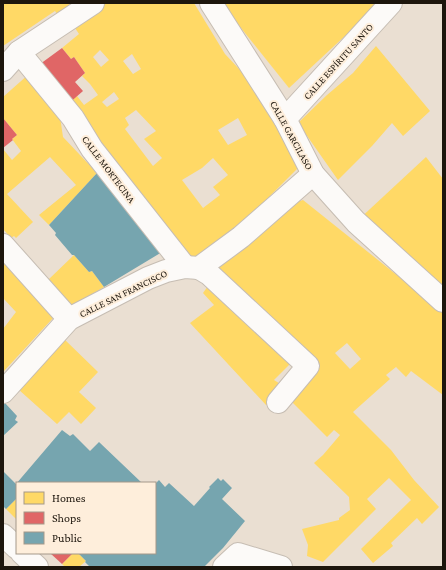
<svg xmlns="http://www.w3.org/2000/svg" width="446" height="570" font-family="'Crimson Pro',serif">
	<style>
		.homes { fill: #ffd966; fill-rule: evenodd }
		.shops { fill: #e06666 }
		.public { fill: #76a5af }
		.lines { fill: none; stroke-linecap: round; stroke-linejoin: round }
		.pedestrian-casing { stroke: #c6bdb3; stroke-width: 24 }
		.minor-casing { stroke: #c6bdb3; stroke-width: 24 }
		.tertiary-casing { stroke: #c6bdb3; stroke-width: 24 }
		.pedestrian { stroke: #fcfaf8; stroke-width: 22 }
		.minor { stroke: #fcfaf8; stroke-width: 22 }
		.tertiary { stroke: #fcfaf8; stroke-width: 22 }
		.labels { text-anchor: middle; stroke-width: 4; stroke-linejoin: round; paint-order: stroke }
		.street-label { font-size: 10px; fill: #1d160d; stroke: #feeedb }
	</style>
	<rect width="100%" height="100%" fill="#eadfd2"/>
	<g class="homes">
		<polygon points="3,3 76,3 58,15 55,11 3,46"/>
		<path d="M103,3H194L225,54L256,87L299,167L257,209L192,262L67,105L77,96L84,105L98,95L90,84L82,76L85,73L74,57L71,59L62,48L79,34L73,25ZM100,50L109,60L101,67L93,57ZM132,54L141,69L133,74L123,61ZM114,92L119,99L107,107L102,102ZM136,110L156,131L144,139L162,158L153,166L125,129L129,125L125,118ZM238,118L247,135L228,145L218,130ZM213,158L228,175L213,187L220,195L203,208L182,180L202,168Z"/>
		<polygon points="221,3 377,3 361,21 289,88"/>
		<polygon points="376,46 430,111 403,136 392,123 372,146 338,180 298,123 327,95 353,73"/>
		<polygon points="29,74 59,110 63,137 97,173 49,225 39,215 76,185 50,157 7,194 33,222 16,238 14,236 11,238 3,229 3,149 12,160 21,151 12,139 17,135 3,118 3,97"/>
		<polygon points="426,157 443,179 443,301 356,222"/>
		<path d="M303,200L408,284L443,310V395L411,371L406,377L396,367L386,375L390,379L353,412L391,450L414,480L439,507L422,524L417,518L391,543L393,546L373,563L361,549L411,500L389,478L367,499L376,509L323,562L307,556L308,545L302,529L339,520V518L350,510L349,497L314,463L323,455L340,435L334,430L327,437L288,398L320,367L215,267L297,202ZM347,343L361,359L350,369L335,353Z"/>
		<polygon points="74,255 89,272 92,271 104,287 72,306 48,280"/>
		<polygon points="3,261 54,317 4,371 3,369 3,329 16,312 3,298"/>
		<polygon points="210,283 294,360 274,380 285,387 273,402 266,405 190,323 214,305 203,293"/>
		<polygon points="63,338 98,372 79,392 96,408 81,424 69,412 57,424 18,389"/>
		<polygon points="17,498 17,520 6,509"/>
		<polygon points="73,553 78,553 86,561 79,567 65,567 62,564"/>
	</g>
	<g class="shops">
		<polygon points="62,48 71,59 74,57 85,73 75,82 83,91 67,105 36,67"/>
		<polygon points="3,118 17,135 12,139 13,140 3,148"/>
		<polygon points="50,553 73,553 62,564"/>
	</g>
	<g class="public">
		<polygon points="97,173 167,249 104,287 92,271 89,272 74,255 72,255 55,235 56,233 49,225"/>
		<polygon points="5,403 17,416 15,420 18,422 3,436 3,406"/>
		<polygon points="62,430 70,436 73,434 90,451 99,442 142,483 17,483 17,498 6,509 3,506 3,471 16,484"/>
		<polygon points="218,478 221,481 223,479 232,488 222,499 245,521 223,548 204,567 90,567 85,562 86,561 78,553 155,553 155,484 159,480 165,487 169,483 194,506 210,488 209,487"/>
	</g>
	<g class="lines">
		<defs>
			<g id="pedestrian">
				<polyline points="19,52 73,118 92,149 185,267"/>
				<polyline points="199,268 209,274 308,366 278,402"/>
			</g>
			<g id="minor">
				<polyline points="285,119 391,3"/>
				<polyline points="3,245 69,319"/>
				<polyline points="224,567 238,554 281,567"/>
			</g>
			<g id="tertiary">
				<polyline points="211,3 285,119 313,174 356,222 443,301"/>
				<polyline points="3,70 19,52 93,3"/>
				<polyline points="3,392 69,319 148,278 166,271 185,267 199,268 241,237 313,174"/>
				<polyline points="3,535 17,548"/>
				<polyline points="22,553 37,567"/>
			</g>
		</defs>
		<use href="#pedestrian" class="pedestrian-casing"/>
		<use href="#minor" class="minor-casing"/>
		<use href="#tertiary" class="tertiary-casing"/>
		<use href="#pedestrian" class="pedestrian"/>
		<use href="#minor" class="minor"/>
		<use href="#tertiary" class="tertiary"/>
	</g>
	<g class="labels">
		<g class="street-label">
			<text transform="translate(338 61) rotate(-48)" y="4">CALLE ESPÍRITU SANTO</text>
			<text transform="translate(292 135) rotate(61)" y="4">CALLE GARCILASO</text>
			<text transform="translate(109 169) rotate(53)" y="4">CALLE MORTECINA</text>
			<text transform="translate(123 293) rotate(-26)" y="4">CALLE SAN FRANCISCO</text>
		</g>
	</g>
	<rect width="446" height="570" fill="none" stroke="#1d160d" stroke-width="8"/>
	<rect x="16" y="482" width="140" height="72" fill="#feeedb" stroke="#a49889"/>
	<rect x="24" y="492" width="20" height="12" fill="#ffd966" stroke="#a49889"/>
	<text x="52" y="502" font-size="12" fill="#1d160d">Homes</text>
	<rect x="24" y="512" width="20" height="12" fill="#e06666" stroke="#a49889"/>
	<text x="52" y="522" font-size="12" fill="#1d160d">Shops</text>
	<rect x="24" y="532" width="20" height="12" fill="#76a5af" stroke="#a49889"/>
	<text x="52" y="542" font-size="12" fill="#1d160d">Public</text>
</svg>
